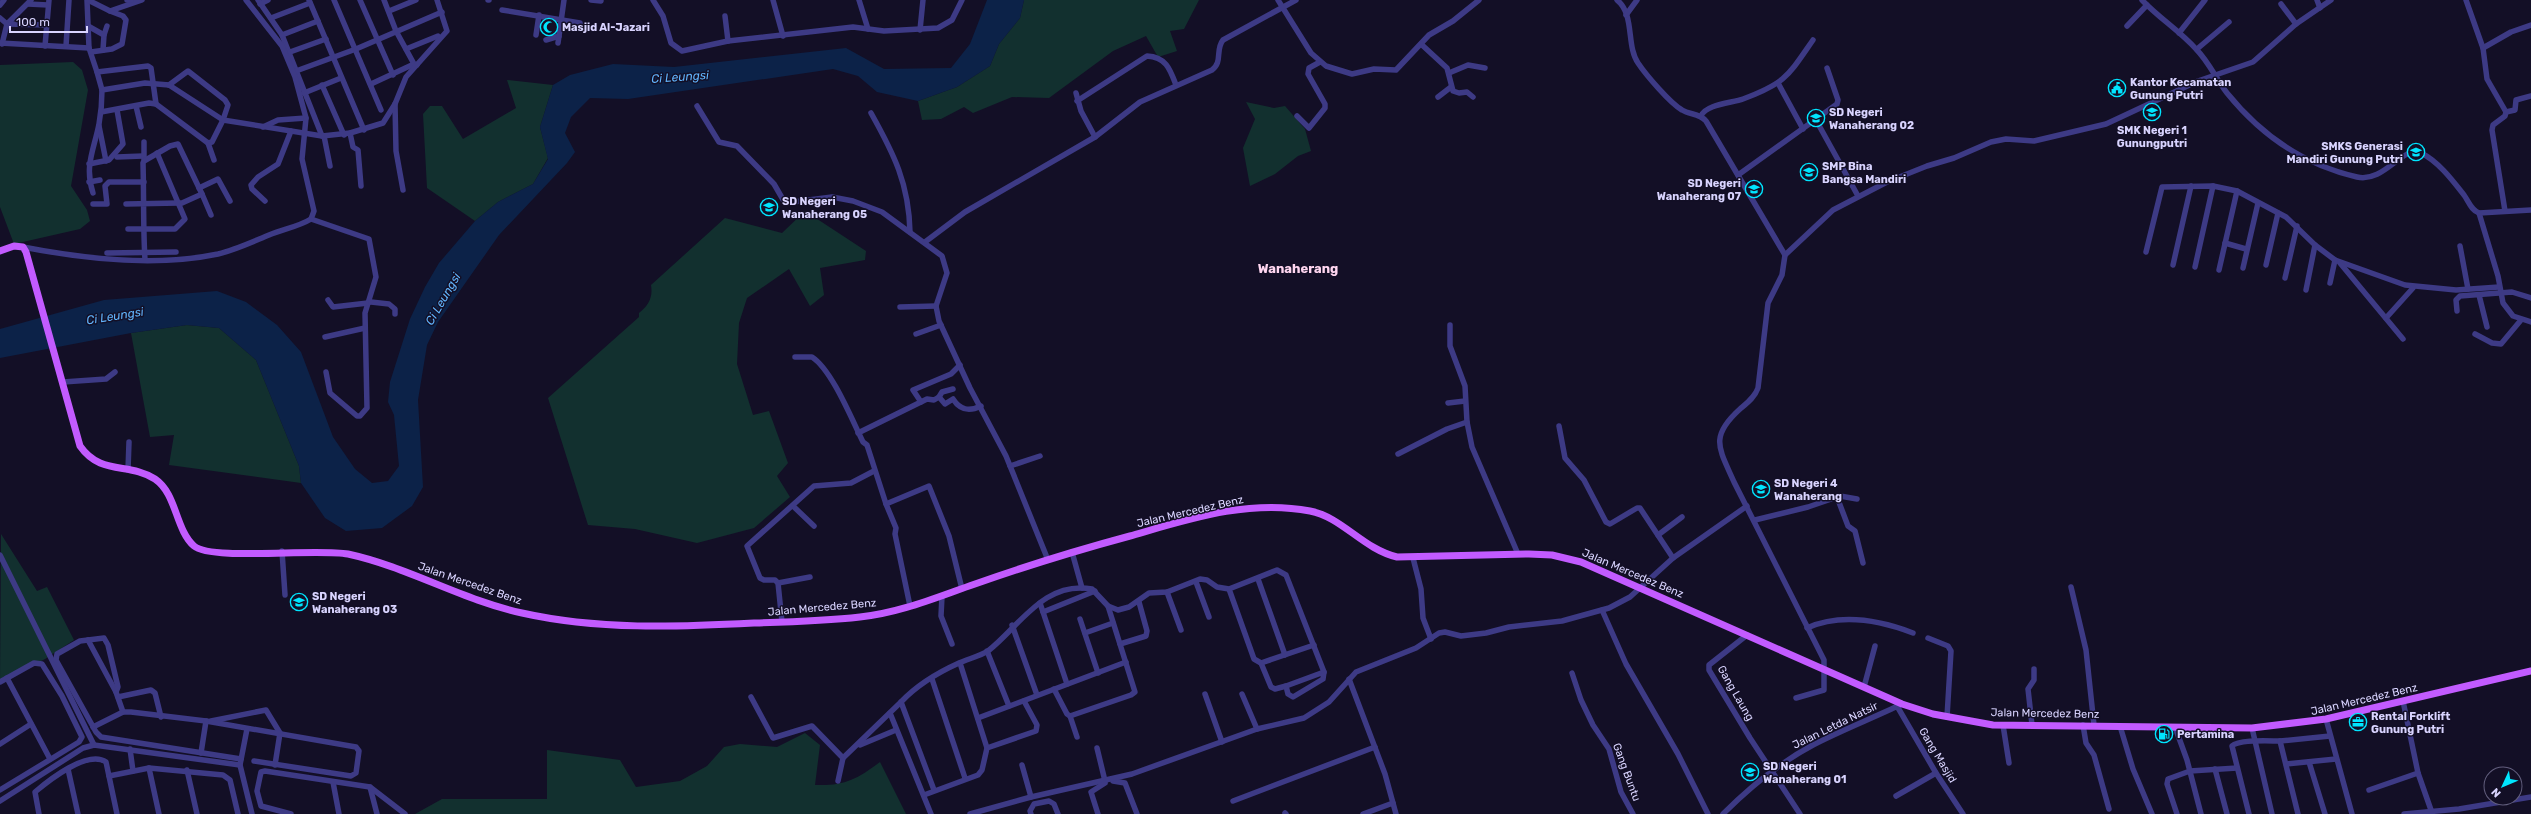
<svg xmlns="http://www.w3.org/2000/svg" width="2531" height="814" font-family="Rubik,sans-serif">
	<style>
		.green { fill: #12302f }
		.water { fill: #0c2248 }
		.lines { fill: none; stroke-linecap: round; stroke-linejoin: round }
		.minor { stroke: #3d3a85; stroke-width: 5.5 }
		.major { stroke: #c25bff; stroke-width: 7 }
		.labels { text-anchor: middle; stroke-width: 3; stroke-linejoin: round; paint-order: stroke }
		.poi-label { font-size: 11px; font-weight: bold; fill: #d9d4ff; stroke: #130f26; text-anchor: start }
		.street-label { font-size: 11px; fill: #d9d4ff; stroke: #130f26 }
		.water-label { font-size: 12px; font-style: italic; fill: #62b6ff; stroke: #130f26 }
		.quarter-label { font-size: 13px; font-weight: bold; fill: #ffd6f0; stroke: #130f26 }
	</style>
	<rect width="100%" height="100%" fill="#130f26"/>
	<g class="green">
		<polygon points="1024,0 1199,0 1184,29 1170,31 1177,51 1158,57 1146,36 1113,51 1049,98 1012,97 973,113 964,107 941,119 922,120 918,101 957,87 990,66 999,44 1020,18"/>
		<polygon points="73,62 82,70 88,90 71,186 87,210 90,221 80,229 14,244 0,207 0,65"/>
		<polygon points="507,80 553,85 540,127 548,158 533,184 498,202 475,221 427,188 423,114 430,106 442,106 463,139 516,108"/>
		<polygon points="1246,102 1274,108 1285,106 1305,129 1311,151 1298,156 1275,174 1250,186 1243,148 1255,119"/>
		<path d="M805,211L866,251L865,260L820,268L824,295L810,306L789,269L747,298L739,323L737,364L753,415L769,411L788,463L777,476L790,497L754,528L697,543L635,529L588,525L548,398L639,317V313C649,305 653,297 651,285L725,218L782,233Z"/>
		<polygon points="187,325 219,328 256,360 299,466 301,483 169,465 174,435 150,437 131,333"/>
		<polygon points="1,534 37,591 47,587 74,640 45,659 0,682"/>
		<path d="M805,733L820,745L815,785C844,786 856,780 880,762L906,814H415L442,799H547V750L620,760L636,787L680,781L707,766L724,747L740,744L777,747Z"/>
	</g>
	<polygon class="water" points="987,0 1024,0 1020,18 999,44 990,66 957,87 918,101 877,92 858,76 833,69 628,99 590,98 571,117 565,133 575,152 567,163 499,235 438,322 427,345 418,400 423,487 412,506 382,528 346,531 325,518 301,483 299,466 256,360 219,328 187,325 131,333 0,358 0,329 104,300 217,291 246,302 277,325 301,352 333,437 355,469 372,483 388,481 399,466 394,415 388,402 390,382 410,319 425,287 439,263 475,221 498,202 533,184 548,159 540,127 553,85 570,75 613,64 674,67 846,48 884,69 951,68 970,44"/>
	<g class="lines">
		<g class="minor">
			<polyline points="31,0 7,24 46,25"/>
			<polyline points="87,0 89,48 97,72"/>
			<polyline points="88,0 110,11 142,0"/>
			<polyline points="127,0 131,0"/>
			<polyline points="258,0 282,35 322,136"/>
			<polyline points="309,0 364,130"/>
			<polyline points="334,0 381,110"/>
			<polyline points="360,0 393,75"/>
			<polyline points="384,0 396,31 414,64 417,65"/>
			<polyline points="488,0 489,0"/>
			<polyline points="591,0 601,1"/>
			<polyline points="653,0 663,16 671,43 682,51 728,41 853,27 884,31 938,28 952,20 962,0"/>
			<polyline points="773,0 783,36"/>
			<polyline points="859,0 868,29"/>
			<polyline points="1278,0 1311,53 1326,66 1352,74 1374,69 1396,70 1429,35 1453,21 1479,0"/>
			<path d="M1617,0C1635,14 1626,46 1638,63C1646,75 1670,103 1682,110C1690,115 1699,113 1706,121L1785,255L1782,275L1768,303L1758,388C1755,397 1747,403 1740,409C1709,437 1719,448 1734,482L1824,660V690L1796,698"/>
			<path d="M2142,0C2159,18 2180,31 2196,49C2209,62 2216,79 2227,93C2261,135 2304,165 2357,177C2385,183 2402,145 2421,153C2438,161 2453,181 2464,195C2469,202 2471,210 2479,213L2498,276L2503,303L2513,316L2531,322"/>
			<polyline points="2317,0 2320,8"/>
			<polyline points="2466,0 2483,48"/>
			<polyline points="28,4 48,5"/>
			<polyline points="260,4 268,0"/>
			<polyline points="2281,4 2296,24"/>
			<polyline points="0,5 4,0"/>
			<polyline points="502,10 580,23"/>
			<polyline points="389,11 416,0"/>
			<polyline points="1626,15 1637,0"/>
			<polyline points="725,16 728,41"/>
			<polyline points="0,18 7,24 2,44"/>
			<polyline points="271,18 310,3"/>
			<polyline points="88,26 104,35 103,50"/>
			<polyline points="2127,26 2147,5"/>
			<polyline points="920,30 923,0"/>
			<polyline points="2179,33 2205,0"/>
			<polyline points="104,35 107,26"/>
			<polyline points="282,35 318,21"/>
			<polyline points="536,35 539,15"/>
			<polyline points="546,40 559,36"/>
			<polyline points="0,43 89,48"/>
			<polyline points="558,43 564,0"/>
			<polyline points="1421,44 1447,68 1453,91 1459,93 1467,92 1473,97"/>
			<polyline points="45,46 49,0"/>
			<polyline points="66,46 69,0"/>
			<polyline points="406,49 438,36"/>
			<polyline points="2197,49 2229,22"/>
			<polyline points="91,52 112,49 122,44 126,20 123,16 110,11"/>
			<polyline points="290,52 326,39"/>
			<polyline points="296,71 356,49 442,12"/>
			<polyline points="1449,73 1468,65 1485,68"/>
			<polyline points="1778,83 1803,129"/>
			<polyline points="371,84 414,64"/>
			<polyline points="322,85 344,135"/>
			<polyline points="102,90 97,72 148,66 151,68 156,104 208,143 212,142 223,120 228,105 225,100 188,71 169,85"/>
			<polyline points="304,93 341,78"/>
			<polyline points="1076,93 1081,111 1095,137"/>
			<polyline points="1438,97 1451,87"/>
			<path d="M1077,101L1147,56C1166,57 1170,69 1176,85"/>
			<polyline points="395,104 396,151 403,190"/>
			<polyline points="136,106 141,127"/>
			<polyline points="697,106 719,142 737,146 774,184 785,203 832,197 853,201 882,212 942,256 947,273 936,306 939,321 970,388 1006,456 1048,560"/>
			<polyline points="101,112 149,103 156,104"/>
			<polyline points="2506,112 2487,79 2483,48 2511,32 2531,25"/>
			<polyline points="2506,112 2515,110 2516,100 2531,96"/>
			<path d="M871,113C894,154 909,184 910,232"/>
			<polyline points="1297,116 1309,128 1325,108 1325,104 1308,74 1309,68 1320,62"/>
			<path d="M1701,116C1706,104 1732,103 1743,99C1786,83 1788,76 1813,40"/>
			<polyline points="1816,120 1858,196"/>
			<polyline points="99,126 106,161"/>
			<polyline points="263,127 278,120 306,118"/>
			<polyline points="350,133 353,147 358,150 361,186"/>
			<polyline points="324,136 330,166"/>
			<polyline points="208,143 214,160"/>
			<polyline points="117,157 143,156"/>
			<polyline points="144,159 144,142"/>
			<polyline points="89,164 109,160 123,144 117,110"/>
			<polyline points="1738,175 1837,104 1838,100 1827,68"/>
			<polyline points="89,182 100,180"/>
			<polyline points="199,188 218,179 230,201"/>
			<path d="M93,193C84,166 94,150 99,124C101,113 102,101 102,90L145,83L169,85L223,120L322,136L350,133L383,123L395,104L406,77L447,31L437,0"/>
			<polyline points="202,194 211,215"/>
			<polyline points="265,201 252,189 251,185 258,177 278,164 291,131"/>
			<polyline points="93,204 107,204 105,186 109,182 144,182"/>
			<path d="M126,204L179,203H182L202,194L178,144L170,146L144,161L143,163C144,195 143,228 145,260"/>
			<polyline points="2505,211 2492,130 2493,125 2505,116 2506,112"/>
			<polyline points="2479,213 2531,210"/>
			<polyline points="311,219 369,239 376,277 365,313 367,408 360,416 357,416 330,393 326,372"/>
			<polyline points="128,229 175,229 185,219 157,153"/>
			<path d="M925,242L965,212L1095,137L1140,102L1212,70C1223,62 1215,50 1223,40L1296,0"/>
			<polyline points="2225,243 2246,249"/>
			<polyline points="2460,246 2468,289"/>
			<path d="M23,247C84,259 156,267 218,254C235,250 252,242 269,235C283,229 298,227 311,219L314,211L302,159L306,118L295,77L282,46L246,0"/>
			<polyline points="2146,252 2162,187 2213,186 2237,191 2286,217 2315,245 2335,260 2405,285 2456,290 2499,287"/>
			<polyline points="107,253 176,252"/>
			<polyline points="1785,255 1833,210 1887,182 1927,166 1954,158 1991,142 2006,139 2034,141 2106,124 2198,81 2253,62 2296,24 2331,0"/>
			<polyline points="2340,263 2403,339"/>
			<polyline points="2173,265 2191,186"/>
			<polyline points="2266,265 2278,213"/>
			<polyline points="2195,267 2213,186"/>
			<polyline points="2243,268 2258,203"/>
			<polyline points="2219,270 2237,191"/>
			<polyline points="2285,278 2297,226"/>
			<polyline points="2330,283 2335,260"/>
			<polyline points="2306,290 2315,245"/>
			<polyline points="2479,295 2487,327"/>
			<polyline points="328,300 333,307 368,303"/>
			<polyline points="371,302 389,304 395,309 395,314"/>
			<polyline points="900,307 936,306"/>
			<polyline points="2457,311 2456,300 2460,296 2512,292 2531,298"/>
			<polyline points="2386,318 2413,288"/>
			<polyline points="1450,325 1450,346 1465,386 1467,422 1472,447 1518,554"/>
			<polyline points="916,334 941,325"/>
			<polyline points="2475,334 2492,343 2501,344 2521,320"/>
			<polyline points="325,337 365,328"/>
			<path d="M795,357H812C832,370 852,420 863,442L867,445L886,504L896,528L895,534L910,606"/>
			<polyline points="63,382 106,379 115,372"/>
			<polyline points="939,397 942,392 953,389"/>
			<polyline points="921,402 913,390 951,374 960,365"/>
			<polyline points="1448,403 1465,401"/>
			<polyline points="1559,426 1565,458 1584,480 1606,522 1610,524 1637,508 1640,508 1673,558"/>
			<path d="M858,433L927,399L934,400L939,397L945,404L953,399C960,410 969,412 981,406"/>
			<polyline points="1398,454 1447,429 1467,422"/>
			<polyline points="1010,466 1040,456"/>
			<polyline points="128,470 129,442"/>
			<polyline points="1837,497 1848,526 1855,531 1863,563"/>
			<polyline points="886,504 929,486 949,536 962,589"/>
			<polyline points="793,506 814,526"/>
			<polyline points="1755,520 1808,507 1840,496 1857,499"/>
			<polyline points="1658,535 1682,517"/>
			<polyline points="282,551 285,595"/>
			<polyline points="1072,552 1082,588"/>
			<polyline points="0,555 94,745"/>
			<polyline points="1413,558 1421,589 1423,618 1431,639"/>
			<polyline points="1258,579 1285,655"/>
			<polyline points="1196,582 1209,617"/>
			<polyline points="778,583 810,577"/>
			<polyline points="2071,587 2086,650 2094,725"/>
			<polyline points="1167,592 1181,630"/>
			<polyline points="942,596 941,616 952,644"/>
			<polyline points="1040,603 1067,684"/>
			<polyline points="1602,610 1626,664 1678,754 1708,814"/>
			<polyline points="1043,612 1095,591"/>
			<polyline points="1080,619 1098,673"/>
			<polyline points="782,622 778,583 775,580 764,580 760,578 747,546 814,486 851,483 874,471"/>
			<polyline points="1012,625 1037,695"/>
			<path d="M1807,628C1841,613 1879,620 1913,633"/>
			<polyline points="1085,633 1113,623"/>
			<polyline points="1747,635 1709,665 1709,670 1750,738 1800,814"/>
			<polyline points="1928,638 1948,646 1951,651 1947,717"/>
			<polyline points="88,640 116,692"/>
			<polyline points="1120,644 1146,636 1147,631 1139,602"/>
			<polyline points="987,651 1009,706"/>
			<polyline points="960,663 987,748"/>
			<polyline points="1261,663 1314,645"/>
			<polyline points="1572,673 1581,700 1593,725 1609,749 1621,792 1633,814"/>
			<polyline points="7,678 50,759"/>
			<polyline points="932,679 965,778"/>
			<polyline points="1349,679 1385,774 1396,814"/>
			<polyline points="0,682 34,663 42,664 62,696 82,737 79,742 0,790"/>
			<polyline points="1286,686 1324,672"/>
			<polyline points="1864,687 1875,646"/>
			<polyline points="1054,689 1067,714 1070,716 1131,695 1135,692 1108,606"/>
			<polyline points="1205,694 1222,742"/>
			<polyline points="1242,694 1257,729"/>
			<polyline points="118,697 151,690 155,693 161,717"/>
			<polyline points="751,697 773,738 812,726 843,758"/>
			<polyline points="2403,701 2418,773 2431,810"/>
			<polyline points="1897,706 1936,773 1963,814"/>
			<polyline points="123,712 116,692 118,687 108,645 104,638 80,641 57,654 56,660 96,732 101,737 241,759"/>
			<polyline points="890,713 931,814"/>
			<polyline points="1070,716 1077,737"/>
			<polyline points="978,718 1126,662"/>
			<polyline points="2326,719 2352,814"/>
			<polyline points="211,721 266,710 280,733 275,765"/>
			<polyline points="2003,725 2009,763"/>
			<polyline points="2032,725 2028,689 2034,680 2034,669"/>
			<polyline points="2083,725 2086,743 2094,755 2109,809"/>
			<polyline points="2120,726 2133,769 2152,814"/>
			<polyline points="93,727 123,712 131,712 206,721 356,747 359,751 356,773 351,776 254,761"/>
			<polyline points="2175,727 2187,760 2201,814"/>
			<polyline points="2252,728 2272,814"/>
			<polyline points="247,729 240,765 252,814"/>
			<polyline points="0,744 31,724"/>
			<polyline points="860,745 896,730"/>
			<polyline points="1097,748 1105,781"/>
			<polyline points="130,749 133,771"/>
			<polyline points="201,753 206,721"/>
			<polyline points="2309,762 2325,814"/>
			<polyline points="2286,764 2336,759"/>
			<polyline points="1022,765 1031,797"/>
			<polyline points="149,768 159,814"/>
			<polyline points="68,769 78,814"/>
			<polyline points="2215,769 2227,814"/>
			<polyline points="187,770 197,814"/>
			<polyline points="109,776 149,768 223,775 230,780 238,814"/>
			<polyline points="838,781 843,758 901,702"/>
			<polyline points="1113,781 1125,783 1137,814"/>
			<polyline points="333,782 339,814"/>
			<polyline points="370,787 377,814"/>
			<path d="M934,790L901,702C917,685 939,672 959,663C968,659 980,656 988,651C1019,627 1044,580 1092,589L1108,606L1118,610L1129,607L1149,593L1167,592L1200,579L1207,580L1217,587L1229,589L1277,570L1286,575L1324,672L1323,679L1293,697L1288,694L1286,686L1275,689L1271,687L1261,663L1254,659L1229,589"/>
			<polyline points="2369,790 2418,773"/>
			<polyline points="924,795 978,775 982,770 987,748 1036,731 1037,725 1024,701"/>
			<polyline points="1896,796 1936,773"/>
			<polyline points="0,801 83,748 94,745 240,765"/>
			<polyline points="1233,801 1375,747"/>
			<polyline points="1285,813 1286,814"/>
			<path d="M39,814L35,792C48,781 88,749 106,762L117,814"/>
			<polyline points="291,814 261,806 257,791 261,772 265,771 370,787 405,814"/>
			<polyline points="970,814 1031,797 1132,774 1257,729 1304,718 1329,702 1356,672 1416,648 1439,633 1445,632 1461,636 1486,633 1509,627 1562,621 1609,608 1630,597 1673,558 1747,506"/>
			<polyline points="1031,814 1030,811 1034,804 1049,801 1054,804 1058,814"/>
			<polyline points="1098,814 1091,792 1105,783"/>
			<polyline points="1363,814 1393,803"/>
			<path d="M1723,814C1750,787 1779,763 1813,745C1842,730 1873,718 1902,704"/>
			<polyline points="2177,814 2167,784 2168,779 2190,771 2237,768"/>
			<path d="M2249,814L2232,746C2239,739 2269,741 2280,741"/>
			<polyline points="2298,814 2280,741 2330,736"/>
			<polyline points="2404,814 2459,809 2531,797"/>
		</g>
		<path class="major" d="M0,251L14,246L23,247L26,252L80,446C101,476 129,462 155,479C177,494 175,529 194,546C211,561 316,548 348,554C408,567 462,600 522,613C598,630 676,627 754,623C789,622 825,621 860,617C900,613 937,597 975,584C1026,566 1078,550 1130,536C1189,519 1249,499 1310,511C1342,517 1363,549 1397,557L1529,554L1552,555L1581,562L1902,704L1933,714L1993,725L2252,728L2326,719L2531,671"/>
	</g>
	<defs>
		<symbol id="mosque-ring" viewBox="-11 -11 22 22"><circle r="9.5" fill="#130f26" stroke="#00e5ff" stroke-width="1.5"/><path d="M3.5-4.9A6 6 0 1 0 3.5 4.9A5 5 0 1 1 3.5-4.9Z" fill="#00e5ff"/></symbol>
		<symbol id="civic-ring" viewBox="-11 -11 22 22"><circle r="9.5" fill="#130f26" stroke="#00e5ff" stroke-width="1.5"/><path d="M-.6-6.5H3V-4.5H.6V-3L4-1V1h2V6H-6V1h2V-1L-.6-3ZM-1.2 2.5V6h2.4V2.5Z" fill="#00e5ff"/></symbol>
		<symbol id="school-ring" viewBox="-11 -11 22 22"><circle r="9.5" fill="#130f26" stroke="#00e5ff" stroke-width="1.5"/><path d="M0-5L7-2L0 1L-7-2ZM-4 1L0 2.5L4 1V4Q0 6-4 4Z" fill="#00e5ff"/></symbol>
		<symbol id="office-ring" viewBox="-11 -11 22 22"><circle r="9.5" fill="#130f26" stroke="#00e5ff" stroke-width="1.5"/><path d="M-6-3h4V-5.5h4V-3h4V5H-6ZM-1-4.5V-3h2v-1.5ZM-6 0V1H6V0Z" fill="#00e5ff"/></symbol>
		<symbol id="fuel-ring" viewBox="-11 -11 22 22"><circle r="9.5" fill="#130f26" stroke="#00e5ff" stroke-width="1.5"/><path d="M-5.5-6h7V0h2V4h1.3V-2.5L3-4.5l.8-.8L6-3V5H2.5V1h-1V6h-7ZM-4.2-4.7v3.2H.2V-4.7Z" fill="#00e5ff"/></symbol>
	</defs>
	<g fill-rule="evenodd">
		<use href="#mosque-ring" x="539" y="17" width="20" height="20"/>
		<use href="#civic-ring" x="2107" y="78" width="20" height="20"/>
		<use href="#school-ring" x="2142" y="102" width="20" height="20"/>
		<use href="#school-ring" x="1806" y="108" width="20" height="20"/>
		<use href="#school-ring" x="2406" y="142" width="20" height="20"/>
		<use href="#school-ring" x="1799" y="162" width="20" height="20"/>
		<use href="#school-ring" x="1744" y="179" width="20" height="20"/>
		<use href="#school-ring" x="759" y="197" width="20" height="20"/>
		<use href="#school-ring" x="1751" y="479" width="20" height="20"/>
		<use href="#school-ring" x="289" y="592" width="20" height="20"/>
		<use href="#office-ring" x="2348" y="712" width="20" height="20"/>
		<use href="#fuel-ring" x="2154" y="724" width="20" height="20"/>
		<use href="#school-ring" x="1740" y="762" width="20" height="20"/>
	</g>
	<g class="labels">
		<g class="poi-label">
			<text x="562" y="31">Masjid Al-Jazari</text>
			<text x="2130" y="86">Kantor Kecamatan<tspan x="2130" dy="13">Gunung Putri</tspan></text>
			<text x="1829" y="116">SD Negeri<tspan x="1829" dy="13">Wanaherang 02</tspan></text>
			<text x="2152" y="134" text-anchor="middle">SMK Negeri 1<tspan x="2152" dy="13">Gunungputri</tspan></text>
			<text x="2403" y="150" text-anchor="end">SMKS Generasi<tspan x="2403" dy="13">Mandiri Gunung Putri</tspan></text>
			<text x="1822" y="170">SMP Bina<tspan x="1822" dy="13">Bangsa Mandiri</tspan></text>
			<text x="1741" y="187" text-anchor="end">SD Negeri<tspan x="1741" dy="13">Wanaherang 07</tspan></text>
			<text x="782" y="205">SD Negeri<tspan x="782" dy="13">Wanaherang 05</tspan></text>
			<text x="1774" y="487">SD Negeri 4<tspan x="1774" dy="13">Wanaherang</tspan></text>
			<text x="312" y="600">SD Negeri<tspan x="312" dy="13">Wanaherang 03</tspan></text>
			<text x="2371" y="720">Rental Forklift<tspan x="2371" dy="13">Gunung Putri</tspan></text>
			<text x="2177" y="738">Pertamina</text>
			<text x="1763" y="770">SD Negeri<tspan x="1763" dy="13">Wanaherang 01</tspan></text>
		</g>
		<g class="street-label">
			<text transform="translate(1190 511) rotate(-13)" y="4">Jalan Mercedez Benz</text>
			<text transform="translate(1633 573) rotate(23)" y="4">Jalan Mercedez Benz</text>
			<text transform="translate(470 583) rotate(19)" y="4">Jalan Mercedez Benz</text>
			<text transform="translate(822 607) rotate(-5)" y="4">Jalan Mercedez Benz</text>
			<text transform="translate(1736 693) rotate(60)" y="4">Gang Laung</text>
			<text transform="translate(2364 699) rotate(-13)" y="4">Jalan Mercedez Benz</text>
			<text transform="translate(2045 713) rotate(1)" y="4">Jalan Mercedez Benz</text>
			<text transform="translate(1835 725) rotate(-26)" y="4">Jalan Letda Natsir</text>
			<text transform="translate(1938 755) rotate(59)" y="4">Gang Masjid</text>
			<text transform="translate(1627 772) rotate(70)" y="4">Gang Buntu</text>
		</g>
		<g class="water-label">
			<text transform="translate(680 77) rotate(-4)" y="4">Ci Leungsi</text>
			<text transform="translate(443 299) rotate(-60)" y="4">Ci Leungsi</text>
			<text transform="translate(115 316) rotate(-9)" y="4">Ci Leungsi</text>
		</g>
		<g class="quarter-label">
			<text x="1298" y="273">Wanaherang</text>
		</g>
	</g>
	<g transform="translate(2503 786) rotate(226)"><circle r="19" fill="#130f26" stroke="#625e7d"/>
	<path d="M0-3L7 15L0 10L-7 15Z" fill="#00e5ff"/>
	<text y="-6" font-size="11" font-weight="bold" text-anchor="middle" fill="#d9d4ff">N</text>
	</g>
	<path d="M10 26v6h77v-6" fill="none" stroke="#d9d4ff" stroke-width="2"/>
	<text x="16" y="26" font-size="12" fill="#d9d4ff" stroke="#130f26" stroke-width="3" paint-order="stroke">100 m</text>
</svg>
